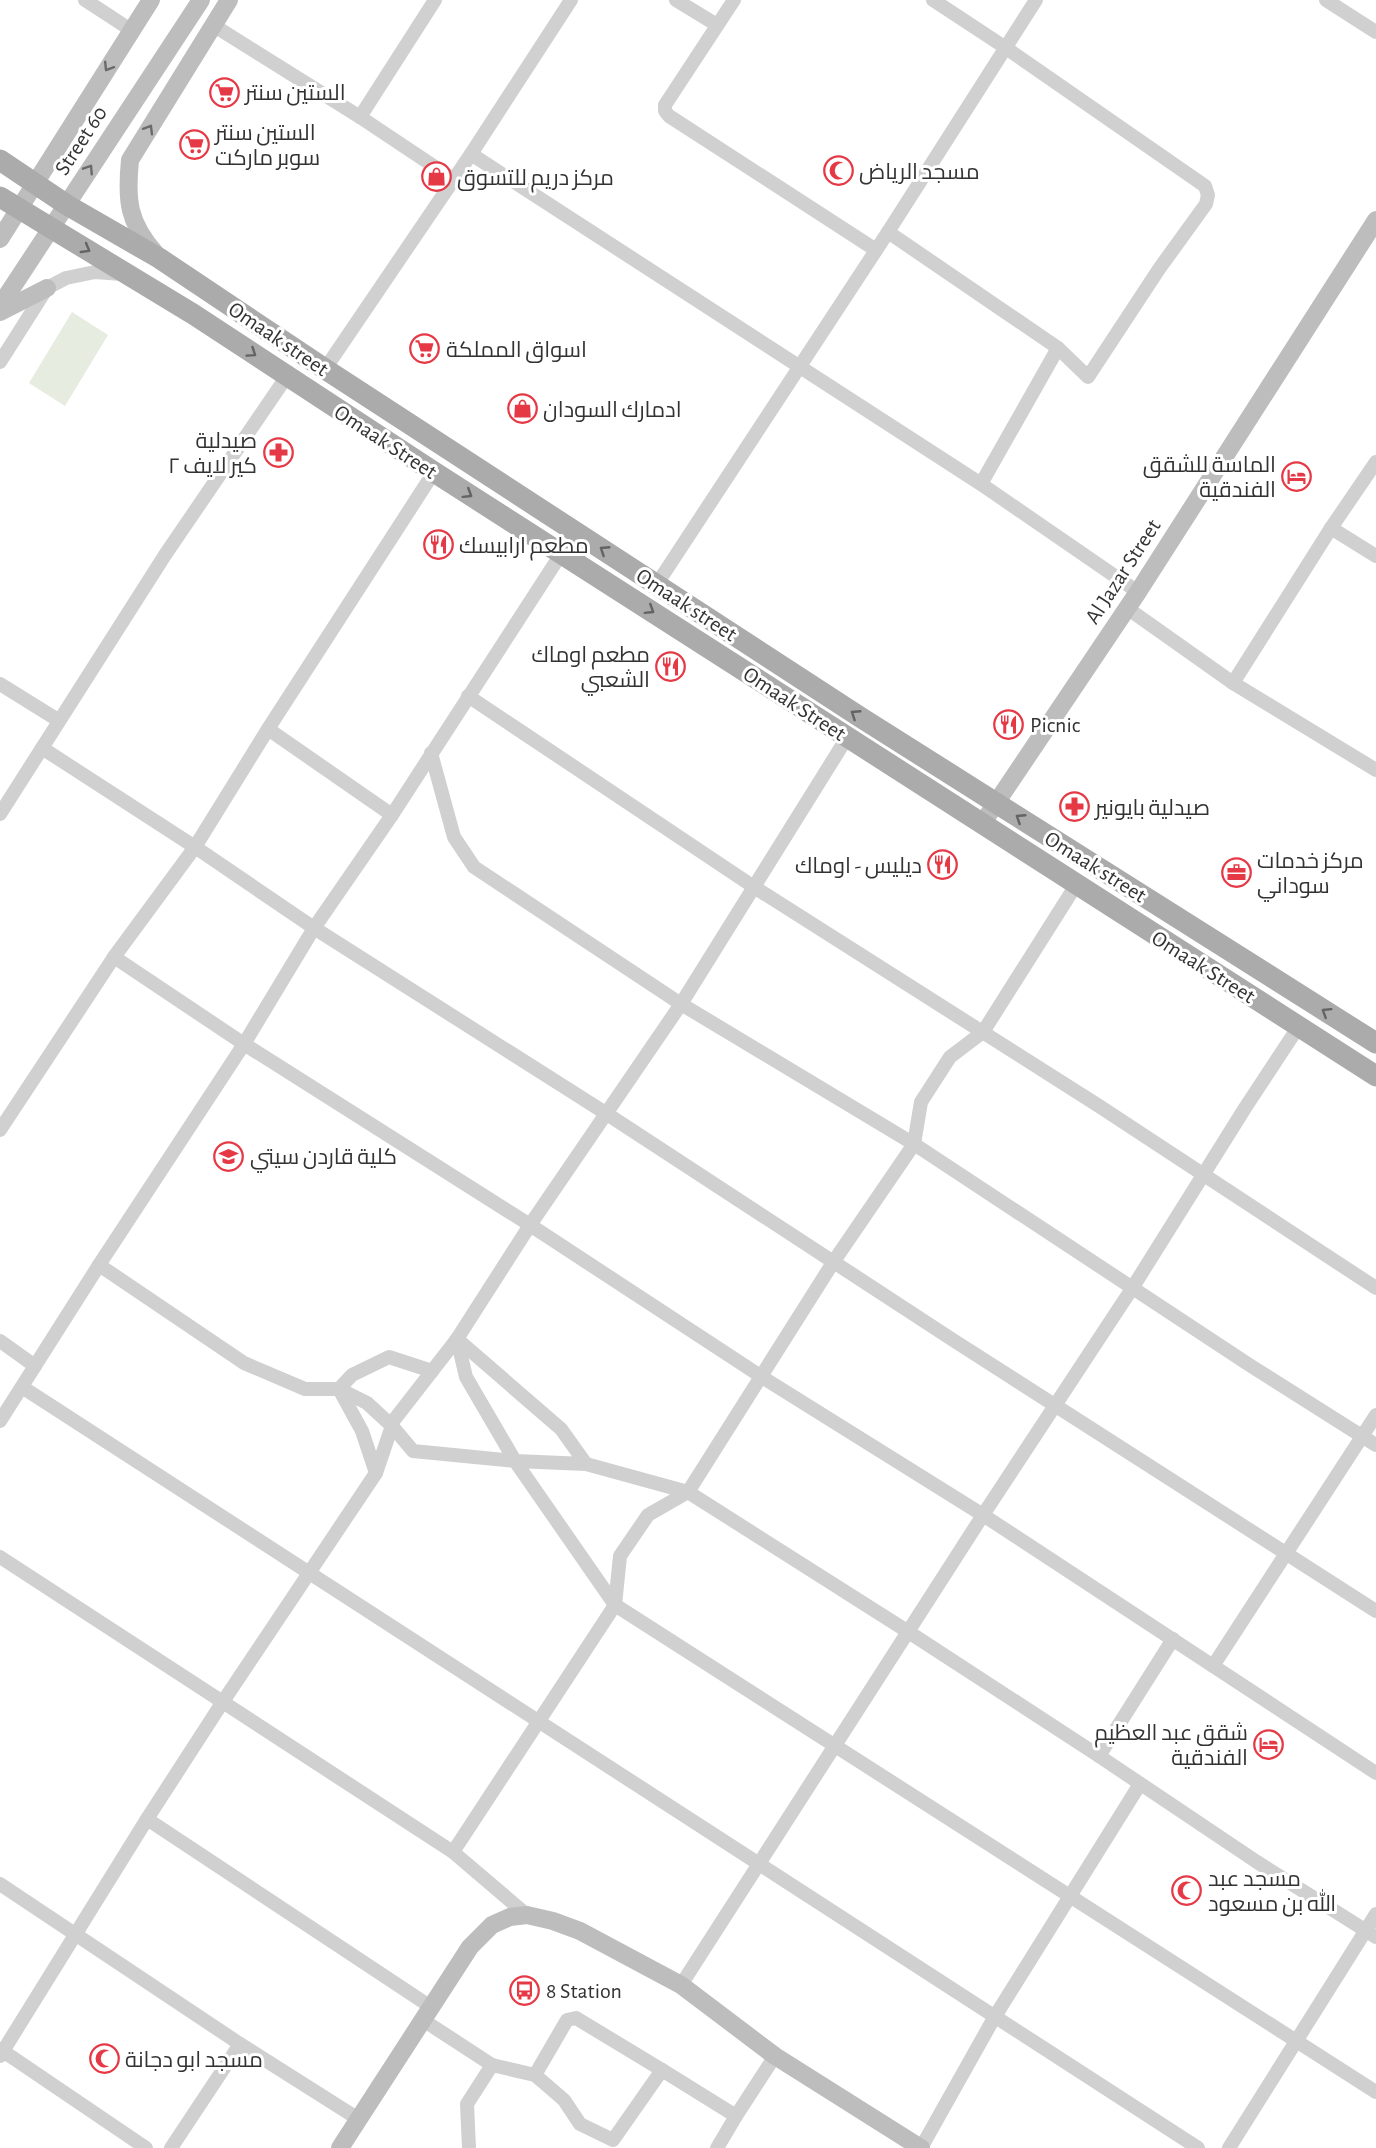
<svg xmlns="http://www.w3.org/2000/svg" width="1376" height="2148" font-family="'Alegreya Sans',Cairo,sans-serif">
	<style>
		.pitch { fill: #e6ecdf }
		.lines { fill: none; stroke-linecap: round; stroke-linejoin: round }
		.street { stroke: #d0d0d0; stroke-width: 14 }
		.secondary { stroke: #bdbdbd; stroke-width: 18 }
		.primary { stroke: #ababab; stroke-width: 21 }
		.oneway { stroke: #6a6a6a }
		.oneway2 { stroke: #636363 }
		.labels { text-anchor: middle; stroke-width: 6; stroke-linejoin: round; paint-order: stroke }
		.poi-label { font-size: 22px; fill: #333; stroke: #fff; text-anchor: start }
		.street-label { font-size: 22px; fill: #333; stroke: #fff }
	</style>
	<rect width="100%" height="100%" fill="#fff"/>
	<polygon class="pitch" points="72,312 108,335 65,406 29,383"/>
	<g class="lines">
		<g class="street">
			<polyline points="85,0 131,30"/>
			<polyline points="676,0 717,25"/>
			<polyline points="734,0 665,105 665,111 669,116 876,250"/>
			<polyline points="933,0 1006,48 1205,186 1208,195 1206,204 1159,269 1088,377 1058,348 981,484"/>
			<polyline points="1326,0 1376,32"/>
			<polyline points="213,25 360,117 453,179"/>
			<polyline points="360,117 435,0"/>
			<polyline points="471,154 981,484 1138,592"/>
			<polyline points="888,232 1058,348"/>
			<polyline points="0,362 47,288 66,278 95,272 122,274"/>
			<polyline points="325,369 471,154 571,0"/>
			<polyline points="1331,528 1376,556"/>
			<polyline points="657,584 888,232 1036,0"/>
			<polyline points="1127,608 1233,683 1376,770"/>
			<polyline points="1233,683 1331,528 1376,462"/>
			<polyline points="0,684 58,720"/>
			<polyline points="468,696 754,887 1099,1106 1376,1288"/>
			<polyline points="268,729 392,815"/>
			<polyline points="42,748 195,847 314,928 607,1114 953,1340 1376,1611"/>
			<polyline points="431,753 454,837 474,867 681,1004 914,1144 1251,1366 1376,1445"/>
			<polyline points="0,814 165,555 287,376"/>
			<polyline points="114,957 244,1044 530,1225 762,1377 983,1515 1376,1773"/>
			<polyline points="0,1130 114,957 195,847 268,729 434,472"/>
			<polyline points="99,1265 244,1363 305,1389 339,1389 367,1403 392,1426 413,1451 515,1461 615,1605 1376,2092"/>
			<polyline points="457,1339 561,1429 586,1464 688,1492 907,1631 1099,1756 1257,1862 1376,1937"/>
			<polyline points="457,1339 466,1377 515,1461 586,1464"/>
			<polyline points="0,1341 35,1366"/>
			<polyline points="22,1387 1198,2148"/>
			<polyline points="0,1421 99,1265 244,1044 314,928 392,815 561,554"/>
			<polyline points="376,1473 362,1431 339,1389 352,1375 389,1357 432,1371"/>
			<polyline points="0,1557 453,1852 527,1915"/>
			<polyline points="1213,1666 1376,1415"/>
			<polyline points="1099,1756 1173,1639"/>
			<polyline points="147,1819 431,2007"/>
			<polyline points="453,1852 615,1605 620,1556 648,1515 688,1492 834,1261 914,1144 921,1102 950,1057 983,1032 1076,885"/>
			<polyline points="0,1884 240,2044 360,2120"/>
			<polyline points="681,1985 983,1515 1133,1287 1245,1108 1299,1026"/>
			<polyline points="423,2020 492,2065 535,2075 564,2100 580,2124 613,2140 662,2070 736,2116"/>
			<polyline points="0,2049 146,2148"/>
			<polyline points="0,2056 147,1819 222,1703 376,1473 394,1420 457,1339 530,1225 681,1004 848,736"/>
			<polyline points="535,2075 567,2020 576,2018 662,2070"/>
			<polyline points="171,2148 240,2044"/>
			<polyline points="469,2148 467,2104 492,2065"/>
			<polyline points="717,2148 736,2116 775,2056"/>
			<polyline points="921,2148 994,2018 1140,1784"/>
			<polyline points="1229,2148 1376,1914"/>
		</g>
		<g class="secondary">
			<polyline points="0,239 151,0"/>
			<path d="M156,254C128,223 126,200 130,160L229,0"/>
			<polyline points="0,306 201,0"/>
			<polyline points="0,312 47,288"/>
			<polyline points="982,824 1138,592 1376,220"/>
			<polyline points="340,2148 470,1947 492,1925 510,1917 527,1915 553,1921 580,1931 681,1985 775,2056 921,2148"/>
		</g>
		<g class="primary">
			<polyline points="0,160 67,205 159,258 325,369 860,717 1376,1043"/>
			<polyline points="0,197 193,314 434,472 1376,1076"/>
		</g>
	</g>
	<defs><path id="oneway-chevron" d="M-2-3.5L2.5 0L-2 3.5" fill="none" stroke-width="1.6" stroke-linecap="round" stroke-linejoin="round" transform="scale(1.5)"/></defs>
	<g class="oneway">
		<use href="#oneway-chevron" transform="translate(108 67) rotate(122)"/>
		<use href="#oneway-chevron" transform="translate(149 129) rotate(-59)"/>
		<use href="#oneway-chevron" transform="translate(89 169) rotate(-57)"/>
	</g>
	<g class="oneway2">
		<use href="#oneway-chevron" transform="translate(86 249) rotate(30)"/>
		<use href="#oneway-chevron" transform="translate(252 353) rotate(34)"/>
		<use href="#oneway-chevron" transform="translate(468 494) rotate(32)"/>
		<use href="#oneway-chevron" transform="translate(604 550) rotate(-147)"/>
		<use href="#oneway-chevron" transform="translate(650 610) rotate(32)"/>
		<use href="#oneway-chevron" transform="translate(855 714) rotate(-147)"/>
		<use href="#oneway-chevron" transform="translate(1020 818) rotate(-147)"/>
		<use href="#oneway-chevron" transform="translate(1326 1012) rotate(-148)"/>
	</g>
	<defs>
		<symbol id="supermarket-ring" viewBox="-11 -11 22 22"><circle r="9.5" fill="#fff" stroke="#e63946" stroke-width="1.5"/><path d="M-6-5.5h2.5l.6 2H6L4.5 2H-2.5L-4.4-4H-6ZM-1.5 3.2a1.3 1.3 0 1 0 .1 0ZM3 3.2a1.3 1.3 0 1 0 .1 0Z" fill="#e63946"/></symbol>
		<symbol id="mosque-ring" viewBox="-11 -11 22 22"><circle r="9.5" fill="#fff" stroke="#e63946" stroke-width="1.5"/><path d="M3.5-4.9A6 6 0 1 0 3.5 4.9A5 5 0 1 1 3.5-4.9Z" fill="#e63946"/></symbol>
		<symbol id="shop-ring" viewBox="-11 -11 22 22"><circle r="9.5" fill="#fff" stroke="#e63946" stroke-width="1.5"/><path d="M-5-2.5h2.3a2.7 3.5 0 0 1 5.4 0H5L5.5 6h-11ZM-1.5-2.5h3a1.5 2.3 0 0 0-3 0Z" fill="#e63946"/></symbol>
		<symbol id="pharmacy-ring" viewBox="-11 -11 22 22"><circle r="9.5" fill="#fff" stroke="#e63946" stroke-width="1.5"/><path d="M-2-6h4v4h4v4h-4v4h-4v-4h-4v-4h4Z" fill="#e63946"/></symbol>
		<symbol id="hotel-ring" viewBox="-11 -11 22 22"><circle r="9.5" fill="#fff" stroke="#e63946" stroke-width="1.5"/><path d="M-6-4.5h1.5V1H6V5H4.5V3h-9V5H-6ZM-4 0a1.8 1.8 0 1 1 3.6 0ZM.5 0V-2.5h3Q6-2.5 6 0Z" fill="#e63946"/></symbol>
		<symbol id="restaurant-ring" viewBox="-11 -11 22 22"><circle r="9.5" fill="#fff" stroke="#e63946" stroke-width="1.5"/><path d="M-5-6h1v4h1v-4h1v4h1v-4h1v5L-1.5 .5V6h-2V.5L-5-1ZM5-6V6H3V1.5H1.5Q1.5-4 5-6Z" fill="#e63946"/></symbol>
		<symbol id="office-ring" viewBox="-11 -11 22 22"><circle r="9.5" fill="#fff" stroke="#e63946" stroke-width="1.5"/><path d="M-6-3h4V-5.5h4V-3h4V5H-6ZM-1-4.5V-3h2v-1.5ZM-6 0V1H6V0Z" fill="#e63946"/></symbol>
		<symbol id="university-ring" viewBox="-11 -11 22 22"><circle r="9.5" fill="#fff" stroke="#e63946" stroke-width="1.5"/><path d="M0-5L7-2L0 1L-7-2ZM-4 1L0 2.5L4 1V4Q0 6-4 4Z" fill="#e63946"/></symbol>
		<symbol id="bus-ring" viewBox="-11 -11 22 22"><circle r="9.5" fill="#fff" stroke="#e63946" stroke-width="1.5"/><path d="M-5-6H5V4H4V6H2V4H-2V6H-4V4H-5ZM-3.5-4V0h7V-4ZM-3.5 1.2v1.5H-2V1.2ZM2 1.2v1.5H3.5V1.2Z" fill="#e63946"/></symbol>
	</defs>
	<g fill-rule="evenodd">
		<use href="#supermarket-ring" x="208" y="76" width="33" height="33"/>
		<use href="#supermarket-ring" x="178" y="128" width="33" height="33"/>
		<use href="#mosque-ring" x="822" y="154" width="33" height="33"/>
		<use href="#shop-ring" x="420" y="160" width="33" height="33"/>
		<use href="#supermarket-ring" x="408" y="332" width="33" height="33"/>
		<use href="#shop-ring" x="506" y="392" width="33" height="33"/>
		<use href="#pharmacy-ring" x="262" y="436" width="33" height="33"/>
		<use href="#hotel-ring" x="1280" y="460" width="33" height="33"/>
		<use href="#restaurant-ring" x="422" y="528" width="33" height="33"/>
		<use href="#restaurant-ring" x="654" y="650" width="33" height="33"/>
		<use href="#restaurant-ring" x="992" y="708" width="33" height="33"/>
		<use href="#pharmacy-ring" x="1058" y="790" width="33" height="33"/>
		<use href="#restaurant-ring" x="926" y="848" width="33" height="33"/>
		<use href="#office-ring" x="1220" y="856" width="33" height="33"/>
		<use href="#university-ring" x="212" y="1140" width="33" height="33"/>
		<use href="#hotel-ring" x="1252" y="1728" width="33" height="33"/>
		<use href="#mosque-ring" x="1170" y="1874" width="33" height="33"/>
		<use href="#bus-ring" x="508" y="1974" width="33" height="33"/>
		<use href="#mosque-ring" x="88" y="2042" width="33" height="33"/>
	</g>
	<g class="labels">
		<g class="poi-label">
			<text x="245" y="100">الستين سنتر</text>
			<text x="215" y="140">الستين سنتر<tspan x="215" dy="25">سوبر ماركت</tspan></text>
			<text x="859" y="179">مسجد الرياض</text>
			<text x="457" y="185">مركز دريم للتسوق</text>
			<text x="446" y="357">اسواق المملكة</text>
			<text x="543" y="417">ادمارك السودان</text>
			<text x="257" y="448" text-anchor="end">صيدلية<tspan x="257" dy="25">كير لايف ٢</tspan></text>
			<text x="1276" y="472" text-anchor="end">الماسة للشقق<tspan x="1276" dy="25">الفندقية</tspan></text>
			<text x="459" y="553">مطعم ارابيسك</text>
			<text x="650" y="662" text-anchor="end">مطعم اوماك<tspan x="650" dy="25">الشعبي</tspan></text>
			<text x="1030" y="732">Picnic</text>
			<text x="1095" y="815">صيدلية بايونير</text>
			<text x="1257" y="868">مركز خدمات<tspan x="1257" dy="25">سوداني</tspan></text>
			<text x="922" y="873" text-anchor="end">ديليس - اوماك</text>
			<text x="250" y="1164">كلية قاردن سيتي</text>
			<text x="1248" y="1740" text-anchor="end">شقق عبد العظيم<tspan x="1248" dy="25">الفندقية</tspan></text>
			<text x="1208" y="1886">مسجد عبد<tspan x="1208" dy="25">الله بن مسعود</tspan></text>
			<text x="546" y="1998">8 Station</text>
			<text x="125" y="2067">مسجد ابو دجانة</text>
		</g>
		<g class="street-label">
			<text transform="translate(80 140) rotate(-57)" y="8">Street 60</text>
			<text transform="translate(279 338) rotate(34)" y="8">Omaak street</text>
			<text transform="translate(386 441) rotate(33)" y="8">Omaak Street</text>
			<text transform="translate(1122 571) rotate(-57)" y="8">Al Jazar Street</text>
			<text transform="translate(687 604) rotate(33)" y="8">Omaak street</text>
			<text transform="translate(795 703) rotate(33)" y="8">Omaak Street</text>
			<text transform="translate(1096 866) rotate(32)" y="8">Omaak street</text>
			<text transform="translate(1204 966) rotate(32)" y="8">Omaak Street</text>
		</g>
	</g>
</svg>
